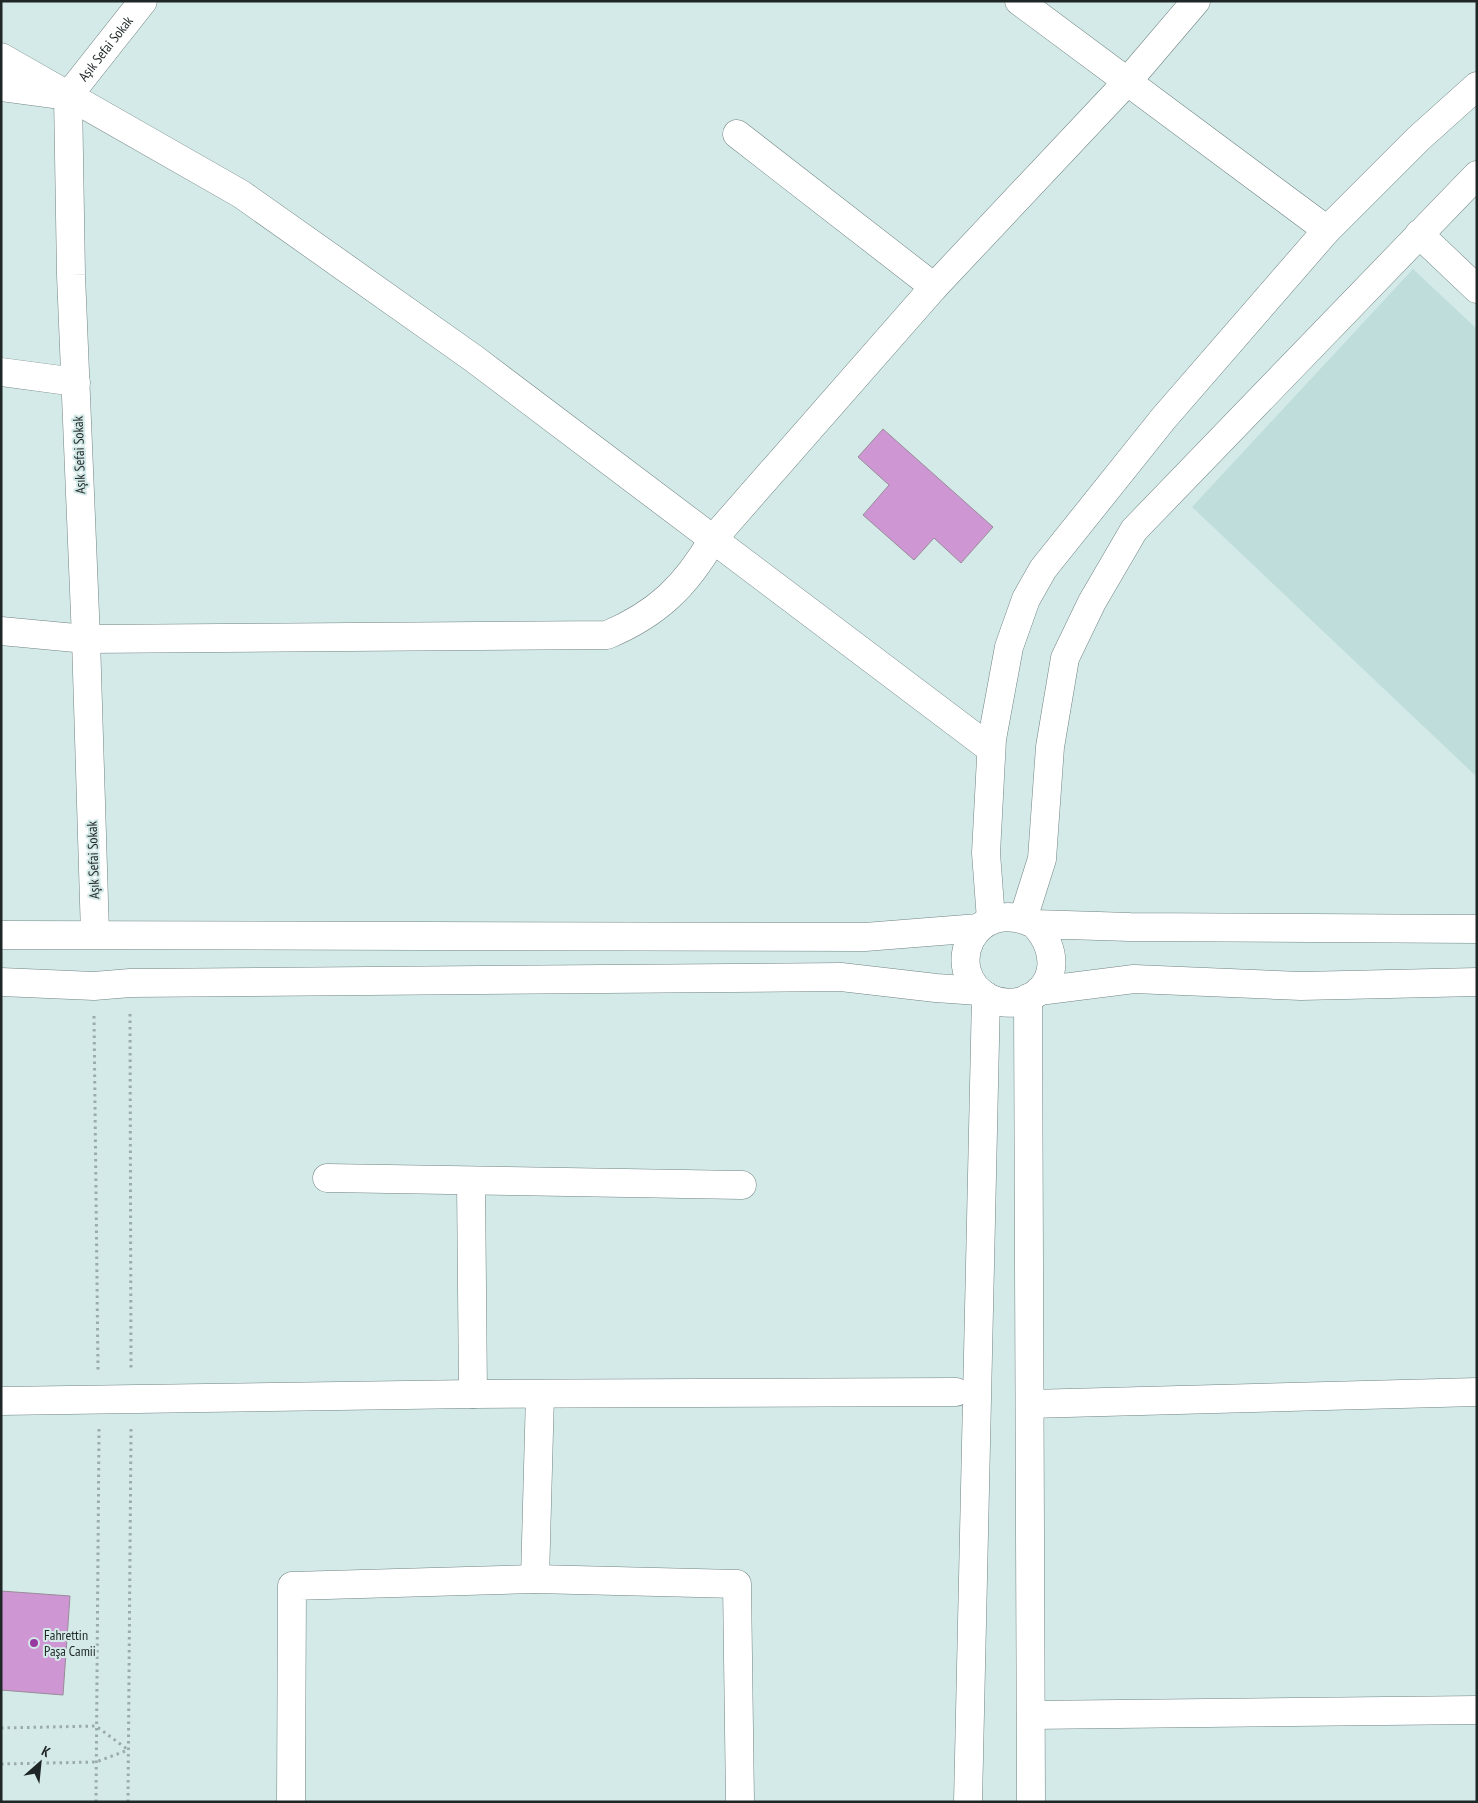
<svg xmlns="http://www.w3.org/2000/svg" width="1478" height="1803" font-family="'PT Sans Narrow',sans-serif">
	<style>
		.built { fill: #bfdedb }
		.building { fill: #cf96d4; stroke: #988c99 }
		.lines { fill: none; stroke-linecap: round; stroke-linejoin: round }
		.minor-casing { stroke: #708482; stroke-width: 29 }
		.path { stroke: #9aabaa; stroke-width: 3; stroke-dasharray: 2.5 4; stroke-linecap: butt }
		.minor { stroke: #fff; stroke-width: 28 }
		.poi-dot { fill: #9839a2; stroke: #d4eae8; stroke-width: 2 }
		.labels { text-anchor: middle; stroke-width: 4; stroke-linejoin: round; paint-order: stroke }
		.street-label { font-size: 14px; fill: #1e2626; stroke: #d4eae8 }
		.poi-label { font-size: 14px; fill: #1e2626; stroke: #d4eae8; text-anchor: start }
	</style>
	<rect width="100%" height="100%" fill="#d4eae8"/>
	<polygon class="built" points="1413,269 1477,329 1477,777 1192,507"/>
	<g class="building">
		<polygon points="883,429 993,527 961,563 934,538 914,560 863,515 889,485 858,457"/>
		<polygon points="1,1591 70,1596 63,1695 1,1690"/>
	</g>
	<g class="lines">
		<defs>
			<g id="minor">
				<polyline points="1019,1 1327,230"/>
				<polyline points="1,57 241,194 473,358 991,749"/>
				<polyline points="1,87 54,94"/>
				<polyline points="737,134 934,287"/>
				<polyline points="1419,234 1477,289"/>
				<polyline points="1,372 76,382"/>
				<path d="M1,631L86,639L607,635C657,614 686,586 713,539L934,287L1127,82L1196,1"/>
				<polyline points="1023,919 1042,859 1050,747 1065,658 1092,602 1134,530 1477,175"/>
				<polyline points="991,920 986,853 992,739 1009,647 1026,599 1043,569 1163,419 1327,230 1418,139 1477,86"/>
				<path d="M1034,924C1059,949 1059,988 1022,1001C1011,1004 999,1003 989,998C940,971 974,894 1034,924L1130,927L1477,929"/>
				<path id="s1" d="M95,934L86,639L71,275L68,96L143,1"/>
				<polyline points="1,935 865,937 979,928"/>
				<polyline points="1,982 94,986 130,983 841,977 936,988 979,991"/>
				<polyline points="1039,991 1134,979 1301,986 1477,982"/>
				<polyline points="1028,998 1031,1802"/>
				<polyline points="327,1178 742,1185"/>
				<polyline points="471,1181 473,1394"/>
				<polyline points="1,1401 473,1394 956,1392"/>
				<polyline points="1030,1404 1477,1392"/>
				<polyline points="535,1579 540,1394"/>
				<polyline points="1031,1715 1477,1710"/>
				<polyline points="291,1802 292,1586 535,1579 737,1584 740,1802"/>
				<polyline points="968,1802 986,996"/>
			</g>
		</defs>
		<use href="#minor" class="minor-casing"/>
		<g class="path">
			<polyline points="130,1014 131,1368"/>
			<polyline points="94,1016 98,1370"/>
			<polyline points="1,1728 96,1726 127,1749"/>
			<polyline points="1,1764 96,1762 128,1750"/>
			<polyline points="96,1802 99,1429"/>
			<polyline points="128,1802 131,1429"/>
		</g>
		<use href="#minor" class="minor"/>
	</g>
	<circle class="poi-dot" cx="34" cy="1643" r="5"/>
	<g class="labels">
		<g class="street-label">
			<text dy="5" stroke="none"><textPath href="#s1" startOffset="899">Aşık Sefai Sokak</textPath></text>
			<text transform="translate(79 455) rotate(-92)" y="5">Aşık Sefai Sokak</text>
			<text transform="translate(93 860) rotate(-92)" y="5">Aşık Sefai Sokak</text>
		</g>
		<g class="poi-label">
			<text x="44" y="1640">Fahrettin<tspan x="44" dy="16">Paşa Camii</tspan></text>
		</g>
	</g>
	<rect width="1478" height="1803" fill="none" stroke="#1e2626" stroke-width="5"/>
	<g transform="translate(40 1763) rotate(27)" stroke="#d4eae8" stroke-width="4" paint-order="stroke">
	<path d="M0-4L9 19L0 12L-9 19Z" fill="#1e2626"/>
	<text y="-8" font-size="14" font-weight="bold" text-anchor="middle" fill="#1e2626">K</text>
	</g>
</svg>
